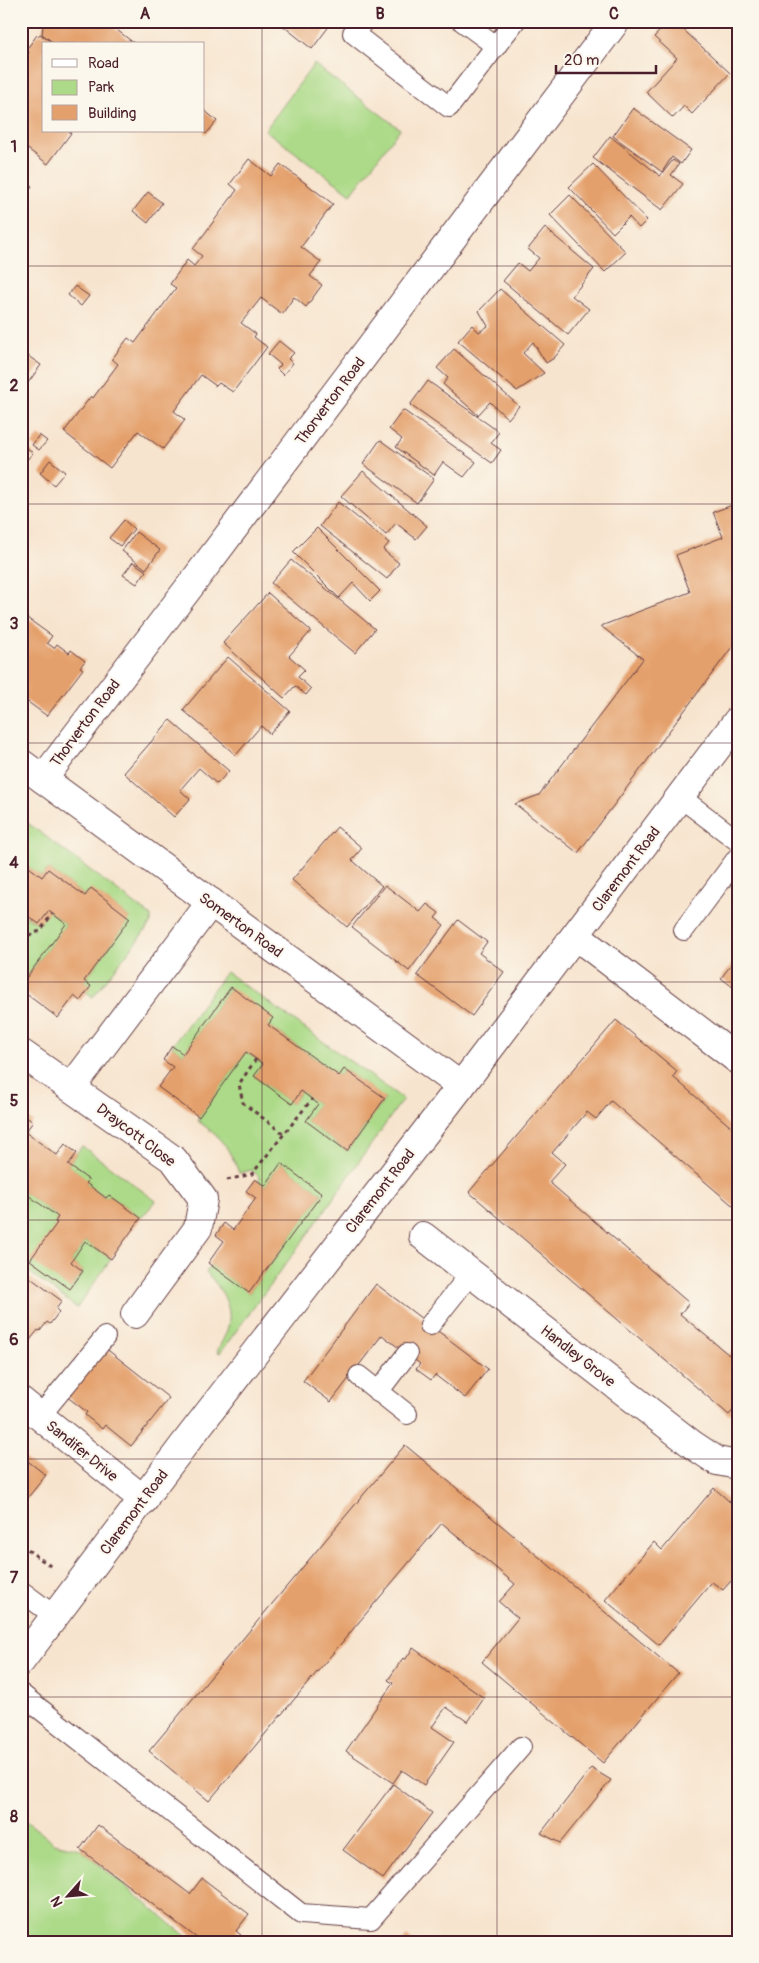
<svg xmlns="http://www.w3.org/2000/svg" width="759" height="1963" font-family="Pangolin,sans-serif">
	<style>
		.green { fill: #acda88; stroke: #7b7c5a }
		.building { fill: #e4a06c }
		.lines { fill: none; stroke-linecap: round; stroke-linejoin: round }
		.service-casing { stroke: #643d43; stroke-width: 22 }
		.minor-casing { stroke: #643d43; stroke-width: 30 }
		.tertiary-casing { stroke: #643d43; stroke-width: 30 }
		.path { stroke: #643d43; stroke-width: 3; stroke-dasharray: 4 4; stroke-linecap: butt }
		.service { stroke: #fff; stroke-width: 20 }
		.minor { stroke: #fff; stroke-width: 28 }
		.tertiary { stroke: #fff; stroke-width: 28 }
		.grid { fill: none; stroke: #4a1f2b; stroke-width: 1; stroke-opacity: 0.55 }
		.labels { text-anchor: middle; stroke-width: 4; stroke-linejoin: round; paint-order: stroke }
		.street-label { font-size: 15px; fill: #4a1f2b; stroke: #fbf7ec }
		.neatline { fill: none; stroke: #4a1f2b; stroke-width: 2 }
		.grid-label { font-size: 16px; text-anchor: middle; font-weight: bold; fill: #4a1f2b }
	</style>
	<rect width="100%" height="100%" fill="#fbf7ec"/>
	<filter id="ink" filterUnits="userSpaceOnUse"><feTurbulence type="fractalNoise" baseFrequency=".02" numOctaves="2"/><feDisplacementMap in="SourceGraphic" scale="10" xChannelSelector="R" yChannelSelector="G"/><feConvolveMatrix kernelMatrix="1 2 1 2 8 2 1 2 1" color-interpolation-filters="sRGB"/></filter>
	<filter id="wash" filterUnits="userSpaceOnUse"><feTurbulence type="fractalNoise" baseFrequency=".0096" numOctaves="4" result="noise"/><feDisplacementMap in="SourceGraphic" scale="20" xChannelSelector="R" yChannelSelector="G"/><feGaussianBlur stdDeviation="1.12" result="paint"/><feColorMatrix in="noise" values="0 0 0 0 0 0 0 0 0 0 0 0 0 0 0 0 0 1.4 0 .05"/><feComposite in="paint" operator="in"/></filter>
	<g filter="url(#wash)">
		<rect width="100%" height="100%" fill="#f7e4ce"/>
		<g class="green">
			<polygon points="314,64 400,129 351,194 265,130"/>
			<polygon points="21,818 151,916 151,923 93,997 86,992 91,986 84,981 130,918 91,889 85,896 48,869 42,877 21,861"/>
			<polygon points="49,911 66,924 21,985 21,913 39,924"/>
			<path d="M226,972L403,1099L316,1223L220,1353L217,1352C220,1344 225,1337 227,1330C235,1307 220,1287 206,1272L211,1265L249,1293L322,1194L281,1163L265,1186L259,1181V1177L252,1170L239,1173C230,1148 220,1137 198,1121L199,1117L246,1052L263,1064L254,1076L292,1104L301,1091L318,1104L306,1121L347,1151L385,1099L344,1069L339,1076L268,1025L231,987L183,1054L172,1046Z"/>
			<polygon points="82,1146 156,1201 141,1218 109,1195 106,1198 86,1183 88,1180 68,1165"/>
			<polygon points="21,1190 58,1217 55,1221 57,1223 70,1289 83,1271 71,1262 85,1241 111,1259 77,1308 21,1266"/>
			<polygon points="21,1817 54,1843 80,1849 193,1942 21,1942"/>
		</g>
		<g id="blocks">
			<g class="building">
				<polygon points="46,21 109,21 108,23 135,44 55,44 42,34 43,26"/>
				<polygon points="277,21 333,21 312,49"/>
				<polygon points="669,21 674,21 730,73 692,114 684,106 673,118 646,92 677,58 654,37"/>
				<polygon points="40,34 54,44 44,44 44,131 68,131 71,133 48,164 21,144 21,63 29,52 26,50 37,35 38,36"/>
				<polygon points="633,108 691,150 681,164 672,157 662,172 613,136"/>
				<polygon points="204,110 217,121 206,134 204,132"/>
				<polygon points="610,136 660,176 673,160 679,164 671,175 683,184 662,210 593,158"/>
				<polygon points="249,159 271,176 280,164 333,204 301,247 321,262 310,276 322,285 306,307 294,297 282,314 261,298 241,323 256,334 254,337 267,347 233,392 219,383 216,386 201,375 174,411 185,420 163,449 138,431 110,468 64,432 91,396 93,398 118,364 112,359 128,338 135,343 176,288 170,284 187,260 194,266 202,256 193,249 237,190 230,184"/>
				<polygon points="593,164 647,220 639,228 629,217 613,233 569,187"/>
				<polygon points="21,173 28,178 25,181 32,186 21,201"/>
				<polygon points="148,192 162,203 148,223 133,211"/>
				<polygon points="570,195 626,252 605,272 550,215"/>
				<polygon points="545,228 594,269 572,296 589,309 568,335 503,281 518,263 528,271 539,258 528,249"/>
				<polygon points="75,286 89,296 81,306 68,295"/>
				<polygon points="500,289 565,345 554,358 546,363 533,342 523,353 544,373 517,391 458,341 472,325 479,332 488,326 479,311"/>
				<polygon points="279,341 294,353 288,359 293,363 283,375 277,369 281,365 268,354"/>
				<polygon points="454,349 519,406 508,419 490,402 478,415 443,384 448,378 437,368"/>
				<polygon points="21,351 41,365 25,387 21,384"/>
				<polygon points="428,381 499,432 491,443 501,450 492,463 410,405"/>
				<polygon points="403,410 476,462 464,477 443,462 434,475 396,447 402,439 389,429"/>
				<polygon points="39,435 47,441 39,450 32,445"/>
				<polygon points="380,440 434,479 417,503 363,464"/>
				<polygon points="21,443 33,453 25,462 21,459"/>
				<polygon points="50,460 65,472 54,485 40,473"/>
				<polygon points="363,471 427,526 416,539 396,523 386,535 341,496"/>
				<polygon points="338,502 389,543 383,550 399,563 387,579 320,526"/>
				<polygon points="738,503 738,639 578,853 515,804 539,795 643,659 601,626 690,592 676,555 723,537 713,512"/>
				<polygon points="124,520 134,529 120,546 109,538"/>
				<polygon points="317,528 380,591 370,601 353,583 339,598 293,552"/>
				<polygon points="136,532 160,550 146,569 122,551"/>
				<polygon points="291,560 375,629 355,653 271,583"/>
				<polygon points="133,562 146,571 137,584 123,575"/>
				<polygon points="268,593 311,631 289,656 305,670 298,677 311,689 306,695 295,686 284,698 223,643"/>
				<polygon points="27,618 52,636 47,643 54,648 57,644 69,653 71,650 85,661 80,667 83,669 47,716 21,697 21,626"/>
				<polygon points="228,657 290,711 270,734 261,726 236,755 183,710"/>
				<polygon points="170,720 229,771 217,784 199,768 180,790 190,799 174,817 124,773"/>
				<polygon points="337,827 362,848 352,860 382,886 347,927 292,880"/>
				<polygon points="21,861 42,877 48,869 85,896 91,888 130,918 84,981 91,986 80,1001 74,996 58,1018 21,990 21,985 66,924 49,911 39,924 21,911"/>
				<polygon points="385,885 420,912 427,904 439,913 435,918 444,925 409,971 352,927"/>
				<polygon points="458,920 487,942 479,953 504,972 472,1016 417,975"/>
				<polygon points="738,956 738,991 721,978"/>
				<polygon points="231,987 273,1018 268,1025 339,1076 344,1069 385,1098 347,1151 306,1121 318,1104 301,1091 292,1104 254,1076 263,1064 246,1052 199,1117 158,1087 173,1067 163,1060 172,1046 183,1054"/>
				<polygon points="616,1020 677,1071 673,1077 738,1133 738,1210 611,1101 596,1119 587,1112 552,1153 565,1164 549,1182 689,1303 680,1314 729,1355 738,1345 738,1405 729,1415 469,1192"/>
				<polygon points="21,1113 33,1122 25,1132 57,1155 65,1144 77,1153 68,1165 89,1180 86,1183 106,1198 109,1195 141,1218 111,1259 85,1241 71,1262 83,1271 70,1289 30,1260 57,1223 55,1222 58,1217 21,1190"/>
				<polygon points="281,1163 322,1194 249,1293 208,1263 224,1241 216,1235 224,1223 233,1230 256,1198 246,1191 255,1179 265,1186"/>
				<polygon points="21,1271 62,1301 56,1309 59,1312 50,1324 47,1322 40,1331 38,1330 26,1345 30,1348 24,1356 26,1358 21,1365"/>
				<polygon points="376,1284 488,1369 465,1398 435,1375 431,1380 416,1369 420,1364 382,1335 331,1402 303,1381"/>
				<polygon points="104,1347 169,1398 131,1446 105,1425 102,1429 85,1415 87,1412 66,1396"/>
				<polygon points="405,1445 678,1673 603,1763 482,1662 518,1618 499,1602 515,1584 442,1523 209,1801 149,1751"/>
				<polygon points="21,1456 46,1475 21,1506"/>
				<polygon points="714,1488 738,1509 738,1573 723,1590 712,1582 659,1645 605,1600 654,1542 662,1550"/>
				<polygon points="413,1648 484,1698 468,1722 446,1707 432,1727 454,1742 424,1785 402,1770 393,1783 346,1751 393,1683 388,1680 403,1658 405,1660"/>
				<polygon points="591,1768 611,1780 560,1843 541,1833"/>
				<polygon points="393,1784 432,1813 383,1879 343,1850"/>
				<polygon points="98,1825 190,1894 202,1878 249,1914 236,1931 241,1935 236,1942 202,1942 80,1849"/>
				<polygon points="407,1936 413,1942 402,1942"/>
			</g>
		</g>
	</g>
	<g filter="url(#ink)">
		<use href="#blocks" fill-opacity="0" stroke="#643d43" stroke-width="1"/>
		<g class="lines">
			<defs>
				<g id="service">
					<polyline points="364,21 353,33 449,107 515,21"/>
					<polyline points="462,21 496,46"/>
					<polyline points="680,797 738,841"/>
					<polyline points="684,930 738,857"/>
					<polyline points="430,1325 471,1273"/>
					<polyline points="359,1376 407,1414"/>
					<polyline points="378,1392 407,1354"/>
					<polyline points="40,1416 105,1337"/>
					<polyline points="21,1591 56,1617"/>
					<polyline points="21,1694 301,1914 371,1919 521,1747"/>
				</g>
				<g id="minor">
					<polyline points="21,763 461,1086"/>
					<polyline points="43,779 194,581 616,21"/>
					<polyline points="576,936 738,1060"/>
					<polyline points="21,1053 174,1160 203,1199 198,1228 135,1314"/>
					<polyline points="71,1088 211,902"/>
					<polyline points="423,1236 693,1445 717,1461 738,1465"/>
					<polyline points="21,1401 144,1500"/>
				</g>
				<polyline id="tertiary" points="21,1661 183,1446 461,1086 738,720"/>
			</defs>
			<use href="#service" class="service-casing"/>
			<use href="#minor" class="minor-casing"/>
			<use href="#tertiary" class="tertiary-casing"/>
			<g class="path">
				<polyline points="21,938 40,931 52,914"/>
				<polyline points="256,1059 239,1084 243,1103 284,1134"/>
				<polyline points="227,1180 252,1174 312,1099"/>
				<polyline points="21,1545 53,1568"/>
			</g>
			<use href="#service" class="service"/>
			<use href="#minor" class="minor"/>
			<use href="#tertiary" class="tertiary"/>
		</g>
	</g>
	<path class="grid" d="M262,21V1942M497,21V1942M21,266H738M21,504H738M21,743H738M21,982H738M21,1220H738M21,1459H738M21,1697H738"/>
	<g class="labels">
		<g class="street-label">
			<text transform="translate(330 401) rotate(-53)" y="5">Thorverton Road</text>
			<text transform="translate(85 723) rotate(-53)" y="5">Thorverton Road</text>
			<text transform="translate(626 869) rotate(-53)" y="5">Claremont Road</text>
			<text transform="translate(241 925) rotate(36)" y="5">Somerton Road</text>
			<text transform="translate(136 1135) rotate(37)" y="5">Draycott Close</text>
			<text transform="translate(380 1191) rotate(-52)" y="5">Claremont Road</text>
			<text transform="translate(578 1356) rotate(38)" y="5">Handley Grove</text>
			<text transform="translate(82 1451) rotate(39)" y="5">Sandifer Drive</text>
			<text transform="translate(134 1512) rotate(-53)" y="5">Claremont Road</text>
		</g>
	</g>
	<rect width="759" height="1963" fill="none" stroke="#fbf7ec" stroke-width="55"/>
	<rect x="42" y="42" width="162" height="90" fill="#fbf7ec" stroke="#b4a19f"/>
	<rect x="52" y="59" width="25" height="8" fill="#ffffff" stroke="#b4a19f"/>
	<text x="88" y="68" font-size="15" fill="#4a1f2b">Road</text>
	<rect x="52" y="80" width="25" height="15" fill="#acda88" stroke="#b4a19f"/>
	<text x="88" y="92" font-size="15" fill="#4a1f2b">Park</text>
	<rect x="52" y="105" width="25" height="15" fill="#e4a06c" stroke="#b4a19f"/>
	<text x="88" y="118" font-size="15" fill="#4a1f2b">Building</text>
	<g transform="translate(68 1896) rotate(243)" stroke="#fbf7ec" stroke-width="4" paint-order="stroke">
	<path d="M0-4L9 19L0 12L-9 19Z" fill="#4a1f2b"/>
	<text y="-8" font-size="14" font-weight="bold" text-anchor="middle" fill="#4a1f2b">N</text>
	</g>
	<path d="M556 65v8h100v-8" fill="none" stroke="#4a1f2b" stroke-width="2.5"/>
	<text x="564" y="65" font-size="15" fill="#4a1f2b" stroke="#fbf7ec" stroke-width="4" paint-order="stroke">20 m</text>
	<rect x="28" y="28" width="704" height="1908" class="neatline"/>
	<g class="grid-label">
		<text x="145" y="19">A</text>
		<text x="380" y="19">B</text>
		<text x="614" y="19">C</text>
		<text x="14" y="152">1</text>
		<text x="14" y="391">2</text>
		<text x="14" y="629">3</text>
		<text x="14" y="868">4</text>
		<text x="14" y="1106">5</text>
		<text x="14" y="1345">6</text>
		<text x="14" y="1583">7</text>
		<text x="14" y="1822">8</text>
	</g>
</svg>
